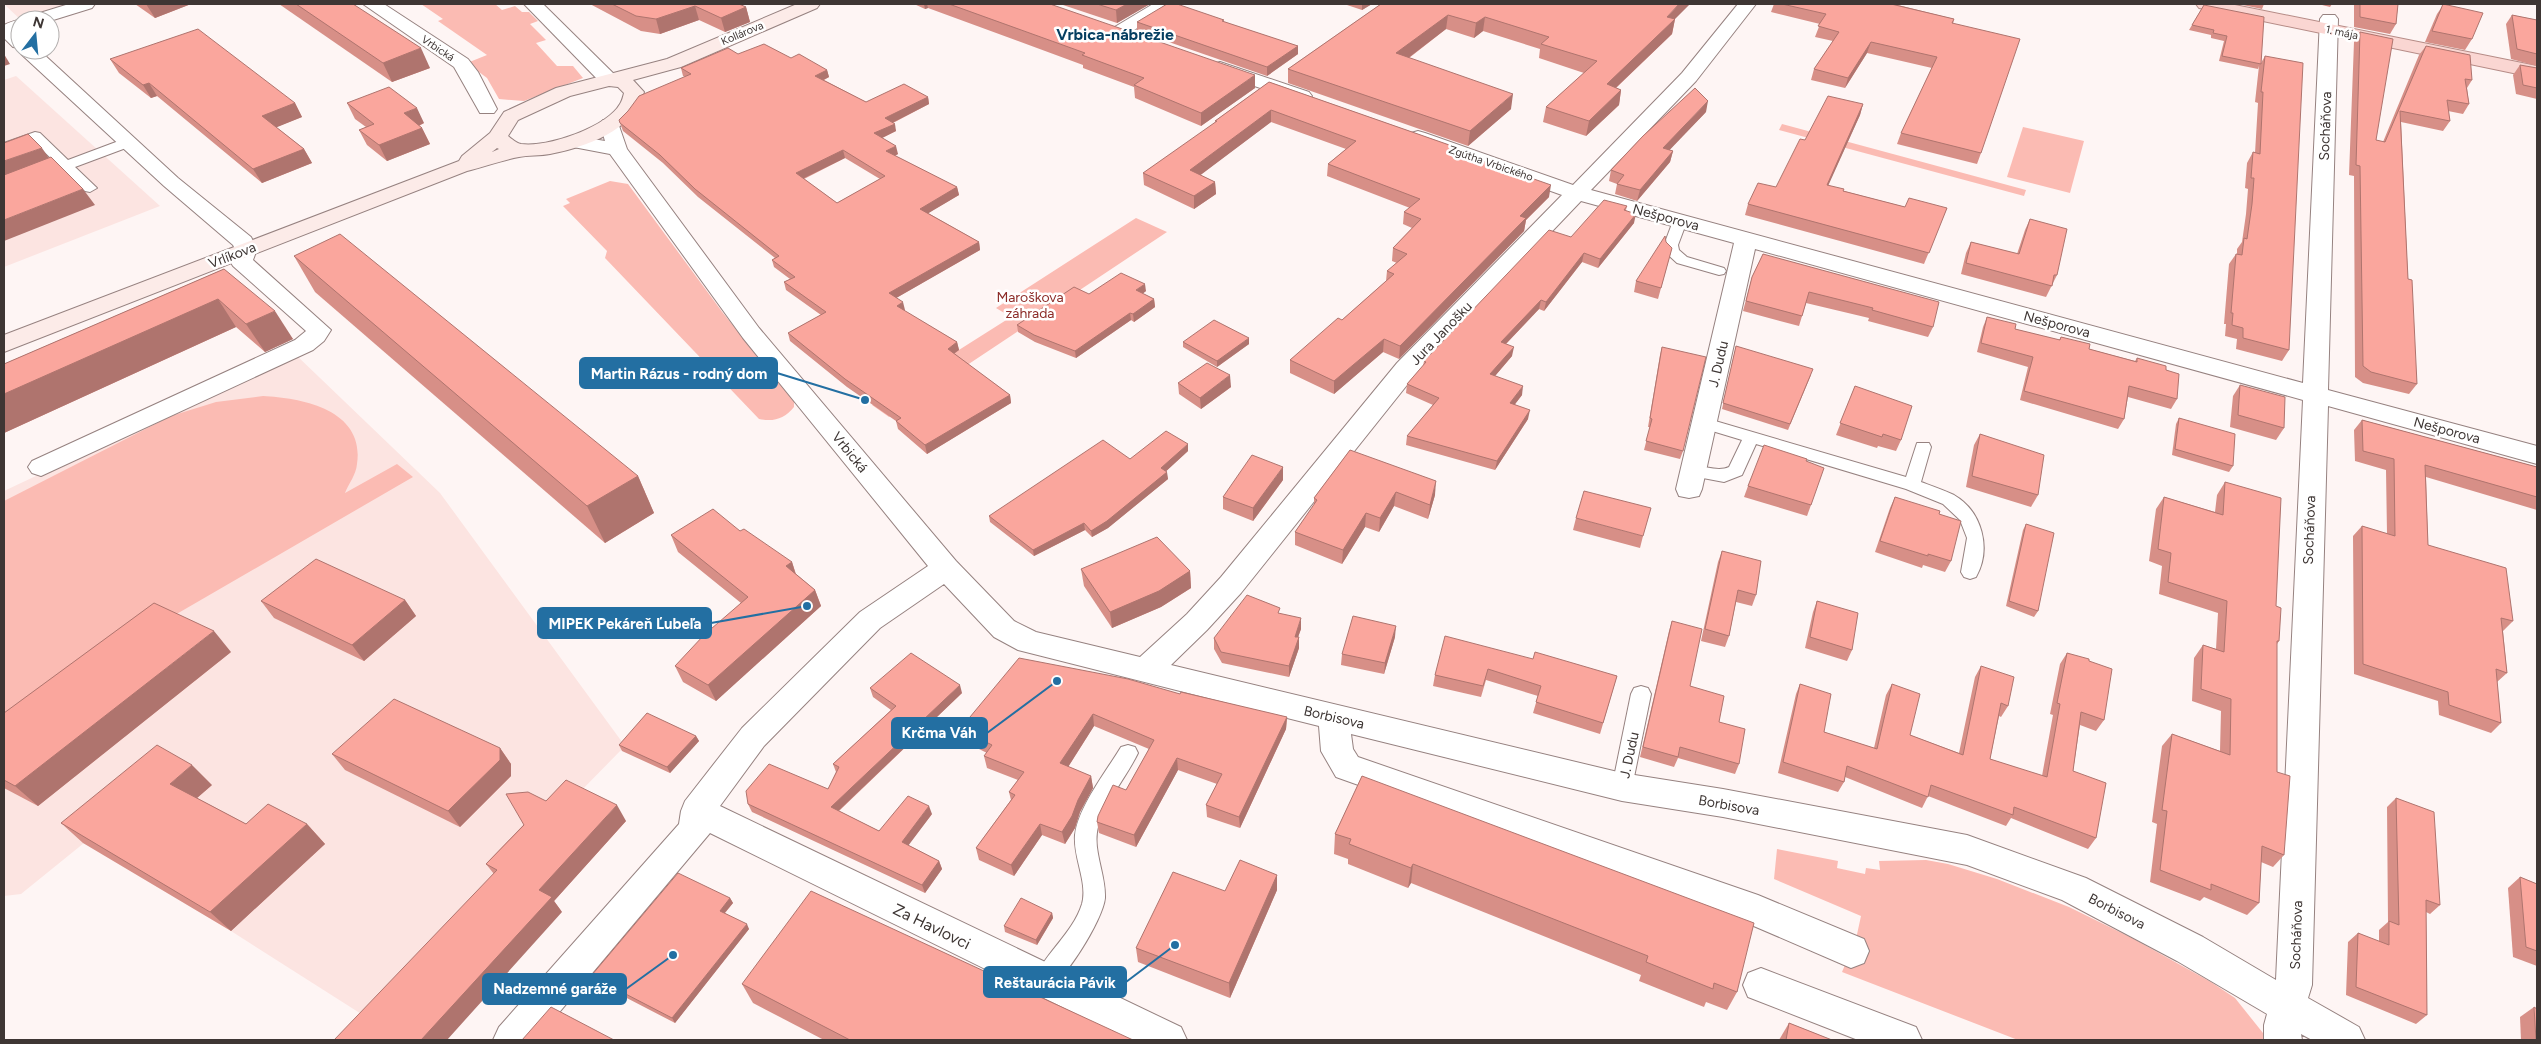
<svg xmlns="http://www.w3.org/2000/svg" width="2541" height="1044" font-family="Figtree,sans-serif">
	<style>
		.built { fill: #fce4e1 }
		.green { fill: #fbbbb3 }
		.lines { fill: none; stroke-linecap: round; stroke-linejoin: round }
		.lane-casing { stroke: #968280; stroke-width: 2 }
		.street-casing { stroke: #968280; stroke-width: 2 }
		.secondary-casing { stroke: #968280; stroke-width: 2 }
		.primary-casing { stroke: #b68c87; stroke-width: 2 }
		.lane { fill: #fff; fill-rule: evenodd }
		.street { fill: #fff; fill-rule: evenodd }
		.secondary { fill: #fcebe8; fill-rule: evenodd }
		.primary { fill: #fad6d2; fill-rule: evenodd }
		.wall { fill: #d78f87; fill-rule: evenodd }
		.shaded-wall { fill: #af746e }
		.building { fill: #faa69d; stroke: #af746e; fill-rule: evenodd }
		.labels { text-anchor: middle; stroke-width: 5; stroke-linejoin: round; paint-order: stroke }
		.far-street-label { font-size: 11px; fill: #3e3634; stroke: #fff }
		.street-label { font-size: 14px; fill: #3e3634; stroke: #fff }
		.park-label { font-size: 14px; fill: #8d2d29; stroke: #fff }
		.far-district-label { font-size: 16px; font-weight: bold; fill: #063f61; stroke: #fff }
		.near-street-label { font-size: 16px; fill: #3e3634; stroke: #fff }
		.leader { fill: none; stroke: #236fa2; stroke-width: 2 }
		.callout-dot { fill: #236fa2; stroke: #fff; stroke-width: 2 }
		.callout { fill: #236fa2; stroke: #236fa2; stroke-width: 2 }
		.callout-label { font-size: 15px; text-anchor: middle; font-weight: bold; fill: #fff }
	</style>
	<rect width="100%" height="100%" fill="#fef5f4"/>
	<g class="built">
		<polygon points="4,4 70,4 21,20"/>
		<polygon points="16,76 160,206 4,267 4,80"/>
		<polygon points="295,354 440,493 625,746 576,796 377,1024 231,931 84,843 21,894 4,896 4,491"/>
	</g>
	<g class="green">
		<polygon points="421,4 495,4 502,10 515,6 522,12 529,12 538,21 530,24 546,40 536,43 557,66 573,66 583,78 524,101 499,99 487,78 467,63 487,55 438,21 443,19"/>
		<polygon points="1782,124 2026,190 2024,196 1779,130"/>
		<polygon points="2023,127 2084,141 2070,193 2007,177"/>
		<path d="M610,181L628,184L723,313L794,401V407C784,419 774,422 759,419L605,258L607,251L563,206L570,203L566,199Z"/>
		<polygon points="1136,218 1167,232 889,417 872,405 1011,317 996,308"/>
		<path d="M263,396C303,398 365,410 357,464C356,475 349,483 345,493L397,464L413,477L4,714V501L171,416L216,402Z"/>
		<polygon points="1777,849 1838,861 1837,868 1865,874 1866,868 1880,870 1879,861 1926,860 1948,864 1997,879 2069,907 2132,938 2211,982 2235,998 2263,1033 2263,1040 2018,1040 1842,972 1856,939 1861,916 1774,879"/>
	</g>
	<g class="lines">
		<defs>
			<g id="lane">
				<polygon points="35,132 40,133 68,160 124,139 134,139 135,142 134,145 75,167 97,188 90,192 85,191 64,171 45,178 35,178 33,175 35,172 57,164 33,141 4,151 4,143"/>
				<polygon points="1680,217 1687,221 1678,245 1679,250 1687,257 1724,268 1726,271 1724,274 1719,275 1677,263 1665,252 1664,245 1673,221"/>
				<path d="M1705,418L1906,477L1917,443H1929L1931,447L1921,482C1932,486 1944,490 1954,495C1982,511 1992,549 1976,577L1970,579L1964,577L1961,572L1967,538L1960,520L1943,504L1906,489L1756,444L1742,475L1724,482L1687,475L1685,471L1687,467C1701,463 1716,473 1729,467L1742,440L1699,427L1697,423L1699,419Z"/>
				<polygon points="1641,686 1648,688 1651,694 1632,787 1629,793 1622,796 1615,793 1612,787 1631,694 1634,688"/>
				<path d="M1128,745L1135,747L1138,753C1126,778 1106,800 1098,827C1092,850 1106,874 1105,898C1103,920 1063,984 1044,992L1036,989L1033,981C1045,953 1073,933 1082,904C1088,882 1073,858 1075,835C1078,807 1106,772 1121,747Z"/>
			</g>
			<g id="street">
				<polygon points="69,4 95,4 92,8 50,21 27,20 30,16"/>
				<polygon points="363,4 384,4 468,59 478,72 497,109 494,113 480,113 454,67"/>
				<polygon points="524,4 543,4 616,76 619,80 616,84 602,84"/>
				<polygon points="1153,4 1174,4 1125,36 1113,36 1110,32 1113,28"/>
				<path d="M1738,4H1756L1696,81L1591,190L2303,383L2320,19L2323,15H2335L2338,19L2328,390L2537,446V464L2328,406L2312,985L2308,998L2359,1027L2365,1040H2312L2301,1034L2302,1040H2264V1025L2267,1014L2177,961L2062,900L1967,865L1723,817L1622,801L1351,734L1353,749L1358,757L1758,895L1864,939L1869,951L1864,963L1851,968L1749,924L1336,777L1321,751L1319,726L1018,650L994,637L944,584L880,628L764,746L720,806L1181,1027L1187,1040H1129L710,833L536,1040H493L499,1027L679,824L681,811L685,801L742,728L860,612L928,566L743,338L610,154L568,146L565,142L568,138L575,136L605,141L600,124L603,120H617L627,149L759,328L956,561L1014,621L1036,632L1140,657L1187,614L1221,577L1397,363L1562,195L1411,141L1408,137L1411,133L1418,131L1425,133L1573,185L1682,73ZM1581,201L1734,243L1676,489L1679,496L1689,498L1699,496L1702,489L1755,249L2303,400L2276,980L2203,937L2086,878L1967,835L1723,789L1622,773L1171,665L1207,630L1241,593L1415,375Z"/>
				<path d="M20,20V50H39L178,178L251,237L257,249L253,260L331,330L324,341L313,350L41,476L32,473L28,467L32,461L295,340L306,331L233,266L230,261L235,249L233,245L164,186L21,54L19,50L20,48L13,47L4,38V25C9,23 16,19 22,20Z"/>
				<polygon points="1220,62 1309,92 1312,96 1309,100 1302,102 1213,72 1211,68 1213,64"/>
				<polygon points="1761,968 1916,1027 1922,1040 1858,1040 1748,997 1743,985 1748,973"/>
			</g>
			<path id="secondary" d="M797,4H820L817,8L681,67L633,80L644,92C633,131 586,147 550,154C539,156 529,155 519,157C502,160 484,167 467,171L4,352V335L459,161L462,156L490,133L504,112L556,88L667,59ZM609,86L618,87L624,93C623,97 622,101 620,104C607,127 547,148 521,144C516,143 512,139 508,136L518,120L570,96ZM497,148L499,149L492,152Z"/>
			<polygon id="primary" points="2196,4 2230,4 2537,66 2537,78 2205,9 2199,8"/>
		</defs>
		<use href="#lane" class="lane-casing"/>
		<use href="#street" class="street-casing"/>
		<use href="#secondary" class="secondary-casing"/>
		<use href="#primary" class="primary-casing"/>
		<use href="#lane" class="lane"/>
		<use href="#street" class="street"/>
		<use href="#secondary" class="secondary"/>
		<use href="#primary" class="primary"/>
	</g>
	<g class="wall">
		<polygon points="135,4 191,4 155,18"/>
		<polygon points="279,4 353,4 430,68 392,82"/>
		<polygon points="590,4 742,4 740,5 746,7 750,22 725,32 699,20 660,34 641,31"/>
		<polygon points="914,4 1050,4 1255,88 1201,126 1135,98 1134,87 1083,68 1083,65 928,8 925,9"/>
		<polygon points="1060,4 1150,4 1117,23"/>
		<polygon points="1344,4 1372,4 1362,10"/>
		<polygon points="1381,4 1675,19 1672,34 1616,88 1621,90 1619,105 1586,136 1543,122 1546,107 1584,73 1539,58 1540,49 1483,31 1474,38 1446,29 1409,58 1511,109 1468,146 1288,83 1288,69"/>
		<polygon points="1774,4 1894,4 1954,19 1953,24 1981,153 1977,164 1897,144 1901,133 1932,68 1867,53 1845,88 1811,80 1814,69 1833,41 1815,37 1820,24 1771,12"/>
		<polygon points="2238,4 2264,4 2262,9"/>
		<polygon points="2318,4 2332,4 2330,7"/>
		<polygon points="2354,4 2398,4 2396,24 2390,34 2354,27"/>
		<polygon points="2444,4 2472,39 2465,50 2425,42 2437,14"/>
		<polygon points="2204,5 2261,63 2265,56 2289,350 2282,361 2236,349 2237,339 2225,336 2226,324 2224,324 2229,264 2236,254 2237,254 2237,249 2242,242 2246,214 2248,189 2245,188 2247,163 2253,152 2255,153 2258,103 2255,102 2259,66 2258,69 2219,61 2224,41 2211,38 2211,35 2189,30"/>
		<polygon points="2512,15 2537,20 2537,66 2511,59 2506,24"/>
		<polygon points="1137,22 1224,22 1298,46 1298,54 1267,76 1137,31"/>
		<polygon points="2360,32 2376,140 2383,142 2419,55 2426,46 2472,80 2467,88 2469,104 2463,114 2448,111 2450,121 2443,131 2401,122 2408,279 2417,384 2409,394 2363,383 2355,377 2354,176 2349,175 2354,42"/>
		<path d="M738,54L791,58L827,70L829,77L824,80L866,102L928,97L929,104L893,123L896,131L882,138L898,154L895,156L957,187L959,195L928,213L979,242L980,250L896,298L904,311L957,342L959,350L954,354L1010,395L1011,403L927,454L898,429L896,421L847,387L790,341L788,333L821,315L786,290L784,282L790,279L774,267L772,260L775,258L698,197L663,163L623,131L620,123L685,77L683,76L681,68ZM845,158L880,179L837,203L804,179Z"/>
		<polygon points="110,59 295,103 302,117 276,127 304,149 312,163 262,183 157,96 151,98 119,73"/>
		<polygon points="2520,65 2537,69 2537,99 2516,94 2513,75"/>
		<polygon points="1269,82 1455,147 1454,151 1549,197 1526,220 1524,231 1399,359 1383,352 1334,394 1290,373 1290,360 1342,320 1386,281 1387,271 1397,263 1392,261 1393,248 1412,228 1403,224 1404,212 1410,208 1327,176 1328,164 1346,149 1271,122 1200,175 1215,182 1216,194 1194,209 1144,185 1143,173 1216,123 1215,121"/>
		<polygon points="347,103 424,123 419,126 422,128 430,144 387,161 367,145 359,130 366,127 355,119"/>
		<polygon points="1863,104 1860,115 1828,185 1844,191 1905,207 1947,208 1924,264 1745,215 1748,204 1776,187 1805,140"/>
		<polygon points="1706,112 1669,150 1673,151 1670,162 1637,201 1615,194 1617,184 1609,181 1611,170"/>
		<polygon points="1627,206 1626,210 1634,223 1598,268 1582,262 1544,311 1539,309 1506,344 1512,356 1495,376 1522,395 1515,404 1528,419 1495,470 1406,445 1407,436 1433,405 1406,393 1407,384 1423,366 1424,361 1571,237"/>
		<polygon points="2030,219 2057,275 2046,297 1961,274 1966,253 1971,242 2017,254 2025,230"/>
		<polygon points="1672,248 1658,299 1634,292 1636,281"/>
		<polygon points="1763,254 1933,327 1928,337 1868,321 1869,318 1806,303 1799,326 1743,311 1752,277"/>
		<polygon points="294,256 638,476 654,513 605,543 315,292"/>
		<polygon points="224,269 293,339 265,352 236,327 4,433 4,364"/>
		<polygon points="1146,291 1142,294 1154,299 1155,307 1134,322 1131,320 1076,358 1035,342 1018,332 1017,325 1089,294"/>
		<polygon points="1987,317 2015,329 2059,340 2061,337 2089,349 2135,361 2137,358 2166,370 2177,399 2171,409 2128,397 2124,419 2118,429 2020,400 2028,367 1977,352 1983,327"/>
		<polygon points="1183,342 1249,344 1217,367 1183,347"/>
		<polygon points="1736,346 1811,375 1788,430 1722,409"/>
		<polygon points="1662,347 1683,451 1680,459 1644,450 1650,427 1648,427 1660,355"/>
		<polygon points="1178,383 1231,387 1201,409 1179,394"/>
		<polygon points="2240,385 2284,428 2276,440 2230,427 2233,396"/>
		<polygon points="1855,386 1901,440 1896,451 1878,446 1877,448 1836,435"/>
		<polygon points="2179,418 2233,466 2229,472 2172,455 2176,424"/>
		<polygon points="2362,420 2537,467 2537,510 2426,477 2428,545 2513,621 2503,631 2507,673 2497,682 2501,723 2491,733 2439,715 2438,701 2354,674 2353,536 2362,526 2387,534 2386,470 2355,461 2354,430"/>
		<polygon points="1980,434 2038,495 2031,507 1966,487 1974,445"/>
		<polygon points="1350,450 1435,495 1428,519 1394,506 1379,532 1365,527 1342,564 1295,545 1295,532 1314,505 1314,498"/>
		<polygon points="1188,451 1166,471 1168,479 1108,528 1092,537 1085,530 1034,556 990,522 989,516 1130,459"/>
		<polygon points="1806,462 1811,505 1807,516 1744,497 1748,486"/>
		<polygon points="1283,480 1253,521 1223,509 1223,497"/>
		<polygon points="2225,482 2276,606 2279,641 2277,644 2277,772 2284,855 2273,867 2261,862 2259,903 2247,915 2204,897 2200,901 2150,882 2157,824 2152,822 2162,746 2172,734 2220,751 2221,711 2192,701 2194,658 2203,645 2216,649 2218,613 2159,594 2162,566 2149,561 2156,509 2164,497 2215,512 2217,495"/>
		<polygon points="1895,497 1939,514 1951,561 1945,572 1923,565 1922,568 1875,552 1890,508"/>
		<polygon points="1576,518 1643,536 1640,548 1573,530"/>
		<polygon points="2026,524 2038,611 2034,617 2006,606 2023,530"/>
		<polygon points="740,531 792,562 796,574 815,590 821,606 716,701 683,682 675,666 741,603 678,552 671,535"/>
		<polygon points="1722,551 1756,595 1752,606 1736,602 1729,636 1725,647 1701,641 1718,562"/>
		<polygon points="1081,569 1190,571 1191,588 1161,607 1112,628 1084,586"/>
		<polygon points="405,600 416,616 364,661 274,618 261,601"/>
		<polygon points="1817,601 1852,650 1847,661 1805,648 1813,612"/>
		<polygon points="1280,614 1301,629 1298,637 1299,648 1289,677 1222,663 1214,649 1214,638"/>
		<polygon points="1672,621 1690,686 1739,764 1735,774 1678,758 1674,767 1640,757 1669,631"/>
		<polygon points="1395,637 1384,674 1341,665 1342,654"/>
		<polygon points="231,652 38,806 4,788 4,713"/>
		<polygon points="2067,653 2089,661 2104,720 2096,731 2080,725 2073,771 2096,838 2088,849 2011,818 2006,826 1928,796 1922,808 1845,777 1844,782 1838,792 1778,773 1796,694 1800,684 1824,732 1874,748 1886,695 1892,684 1910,735 1959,753 1975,677 1981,666 2008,706 2001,717 1999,716 1990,759 2042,776 2053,715 2050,714 2060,664"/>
		<polygon points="1533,659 1617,676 1600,734 1533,713 1538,696 1486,680 1481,697 1433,686 1435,675"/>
		<polygon points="870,688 962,693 839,811 879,831 932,814 908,845 939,861 942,869 925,893 752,812 748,804 828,789 836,772 833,764 891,710 873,697"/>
		<polygon points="1180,694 1287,717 1286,729 1240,828 1207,817 1206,805 1217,784 1178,770 1136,847 1099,833 1097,822 1126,790 1149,749 1094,726 1068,767 1091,776 1093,788 1080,812 1075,828 1065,844 1042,835 1014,876 979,860 976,848 1011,800 1009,792 1018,780 987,768 984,756 987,753 963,741 960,729"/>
		<polygon points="696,736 699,741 670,773 622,751 619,745"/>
		<polygon points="500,748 511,764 511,776 460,827 345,770 332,754"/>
		<polygon points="1362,776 1737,992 1727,1010 1706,1002 1704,1007 1639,981 1641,975 1411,883 1408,888 1348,864 1348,859 1334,854 1335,834"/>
		<polygon points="212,785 197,798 246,824 307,824 325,844 231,931 83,843 61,823"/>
		<polygon points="2396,798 2440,905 2430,914 2426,912 2427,1015 2416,1024 2346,995 2348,942 2358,933 2379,942 2379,930 2388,922 2387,807"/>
		<polygon points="546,801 626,821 554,901 562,912 494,874 486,864"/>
		<polygon points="1277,875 1277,890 1230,998 1138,962 1136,948 1225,891"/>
		<polygon points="2520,877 2537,884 2537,966 2513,957 2508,888"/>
		<polygon points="730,898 733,903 725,913 749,929 675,1023 594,981 591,976"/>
		<polygon points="1052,913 1053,918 1037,945 1005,932 1004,926"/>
		<polygon points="742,984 1133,1040 824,1040 753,1003"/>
		<polygon points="2534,1007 2537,1040 2521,1040 2520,1017"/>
		<polygon points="1789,1023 1832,1040 1779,1040"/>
	</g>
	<g class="shaded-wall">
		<polygon points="146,4 191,4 155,18"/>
		<polygon points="924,4 927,4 928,8 925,9"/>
		<polygon points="1127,4 1150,4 1117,23 1116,10"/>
		<polygon points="1362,4 1372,4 1362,10"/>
		<polygon points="1679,4 1690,4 1675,19 1672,34 1604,99 1607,84"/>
		<polygon points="695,6 699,20 660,34 656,19"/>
		<polygon points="746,7 750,22 725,32 721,18"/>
		<polygon points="1448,15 1446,29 1395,68 1396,53"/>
		<polygon points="1485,17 1483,31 1474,38 1476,23"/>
		<polygon points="1871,42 1867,53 1845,88 1848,78"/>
		<polygon points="1298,46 1298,54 1267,76 1267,67"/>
		<polygon points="421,48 430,68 392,82 383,63"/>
		<polygon points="4,54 10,64 4,66"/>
		<polygon points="827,70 829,77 817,83 815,76"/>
		<polygon points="1255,75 1255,88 1201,126 1201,113"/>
		<polygon points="149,83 157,96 151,98 143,85"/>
		<polygon points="1621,90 1619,105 1586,136 1589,121"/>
		<polygon points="1513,94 1511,109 1468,146 1470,131"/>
		<polygon points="928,97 929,104 886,126 885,118"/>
		<polygon points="1708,101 1706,112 1661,159 1663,148"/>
		<polygon points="295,103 302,117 270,130 262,116"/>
		<polygon points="1863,104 1860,115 1824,195 1827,185"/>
		<polygon points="417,108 424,123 411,129 404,113"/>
		<polygon points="1271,110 1271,122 1190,183 1190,170"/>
		<polygon points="895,124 896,131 876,141 874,133"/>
		<polygon points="422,128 430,144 387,161 379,145"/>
		<polygon points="896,146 898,154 888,159 886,151"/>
		<polygon points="42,148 53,164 4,181 4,161"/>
		<polygon points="304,149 312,163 262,183 253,169"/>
		<polygon points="843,150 845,158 798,181 796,173"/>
		<polygon points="1673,151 1670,162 1637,201 1640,190"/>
		<polygon points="1215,182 1216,194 1194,209 1194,196"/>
		<polygon points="1551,185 1549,197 1526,220 1524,231 1399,359 1400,346 1520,216"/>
		<polygon points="957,187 959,195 922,217 920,209"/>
		<polygon points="83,189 95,205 4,241 4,220"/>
		<polygon points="1636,214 1634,223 1598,268 1600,259"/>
		<polygon points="979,242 980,250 891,301 889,293"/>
		<polygon points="1584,253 1582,262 1544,311 1546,302"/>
		<polygon points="1145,284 1146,291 1137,298 1136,290"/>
		<polygon points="218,299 236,327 4,433 4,394"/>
		<polygon points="1154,299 1155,307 1134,322 1133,314"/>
		<polygon points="1541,300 1539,309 1499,351 1501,342"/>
		<polygon points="903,302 905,310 898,314 897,306"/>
		<polygon points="275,311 293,339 265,352 246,324"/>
		<polygon points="1130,313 1131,320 1076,358 1075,351"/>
		<polygon points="1249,338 1249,344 1217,367 1217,361"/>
		<polygon points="1384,339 1383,352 1334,394 1334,381"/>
		<polygon points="957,342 959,350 949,357 948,349"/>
		<polygon points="1514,347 1512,356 1489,383 1490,374"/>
		<polygon points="1230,375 1231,387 1201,409 1200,398"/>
		<polygon points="1523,386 1522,395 1509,412 1510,403"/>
		<polygon points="1010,395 1011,403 927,454 925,445"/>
		<polygon points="1530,410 1528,419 1495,470 1497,461"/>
		<polygon points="1188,444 1188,451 1162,475 1161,468"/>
		<polygon points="1283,467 1283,480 1253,521 1253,508"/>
		<polygon points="1167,472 1168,479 1108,528 1092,537 1091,531"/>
		<polygon points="638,476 654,513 605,543 587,506"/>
		<polygon points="1436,481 1435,495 1428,519 1430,505"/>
		<polygon points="1396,492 1394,506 1379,532 1380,518"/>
		<polygon points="1366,513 1365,527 1342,564 1343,550"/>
		<polygon points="1084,523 1085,530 1034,556 1033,550"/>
		<polygon points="792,562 797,579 786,566"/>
		<polygon points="1190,571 1191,588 1161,607 1112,628 1110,612"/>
		<polygon points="815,590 821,606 716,701 708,685"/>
		<polygon points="405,600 416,616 364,661 352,645"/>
		<polygon points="1301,618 1301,629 1294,648 1295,637"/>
		<polygon points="1396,626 1395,637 1384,674 1385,663"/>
		<polygon points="214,631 231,652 38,806 15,786"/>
		<polygon points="1299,637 1299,648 1289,677 1289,666"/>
		<polygon points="960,685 962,693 834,815 831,807"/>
		<polygon points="1093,714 1094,726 1063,775 1060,763"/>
		<polygon points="1287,717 1286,729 1240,828 1239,817"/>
		<polygon points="696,736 699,741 670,773 667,767"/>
		<polygon points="500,748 511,764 511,776 460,827 448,811"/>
		<polygon points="1177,758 1178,770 1136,847 1134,835"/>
		<polygon points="192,765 212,785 190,804 170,784"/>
		<polygon points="1091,776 1093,788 1080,812 1075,828 1065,844 1062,832 1078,800"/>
		<polygon points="617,805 626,821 554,901 562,912 447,1040 421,1040 539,890"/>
		<polygon points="929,806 932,814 905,850 902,842"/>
		<polygon points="307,824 325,844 231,931 210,912"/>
		<polygon points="1040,824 1042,835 1014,876 1011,865"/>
		<polygon points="939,861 942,869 925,893 922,885"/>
		<polygon points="1413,864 1411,883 1408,888 1411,868"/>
		<polygon points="1277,875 1277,890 1230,998 1229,983"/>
		<polygon points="730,898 733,903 722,916 720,911"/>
		<polygon points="1052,913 1053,918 1037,945 1036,940"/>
		<polygon points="747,924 749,929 675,1023 672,1018"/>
	</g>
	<g class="building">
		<polygon points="296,4 353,4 421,48 383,63"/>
		<polygon points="612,4 739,4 746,7 721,18 695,6 656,19 636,16"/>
		<polygon points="949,4 1050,4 1255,75 1201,113 1134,85 1144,78 1082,55 1085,53"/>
		<polygon points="1097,4 1127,4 1116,10"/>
		<polygon points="1167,4 1177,4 1224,20 1222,21 1298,46 1267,67 1137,22"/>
		<polygon points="1381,4 1679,4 1667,17 1675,19 1607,84 1621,90 1589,121 1546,107 1597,61 1541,44 1549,37 1485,17 1476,23 1448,15 1396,53 1513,94 1470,131 1288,69"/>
		<polygon points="1782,4 1891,4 1954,19 1952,23 2020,39 1981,153 1901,133 1937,57 1871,42 1848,78 1814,69 1839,32 1818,26 1826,14"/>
		<polygon points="2360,4 2398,4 2396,24 2360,17"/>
		<polygon points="2443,4 2483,13 2472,39 2432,31"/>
		<polygon points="2204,5 2264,17 2261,64 2222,56 2227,36 2213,33 2214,30 2192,25"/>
		<polygon points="2512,15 2537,20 2537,54 2517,49"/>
		<polygon points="198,29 295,103 262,116 304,149 253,169 149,83 143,85 110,59"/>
		<polygon points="2360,32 2393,39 2376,140 2385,142 2426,46 2470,55 2472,80 2465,79 2469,104 2447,100 2450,121 2400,111 2408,279 2412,280 2417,384 2371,372 2363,366 2360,166 2356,165"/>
		<path d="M764,44L791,58L799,54L827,70L815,76L866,102L904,84L928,97L885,118L895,124L874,133L896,146L886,151L957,187L920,209L979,242L889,293L903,302L897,306L957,342L948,349L1010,395L925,445L896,421L901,418L845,379L788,333L826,312L784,282L795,277L772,260L779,256L695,189L660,155L620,123L619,120L628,111L639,96L691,74L681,68L728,48L738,54ZM843,150L885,176L837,203L796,173Z"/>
		<polygon points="2265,56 2303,63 2289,350 2243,338 2243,328 2232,325 2233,313 2231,313 2236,254 2242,255 2244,238 2247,239 2252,204 2254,178 2251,178 2253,152 2260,154 2263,92 2261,92"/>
		<polygon points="2520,65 2537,68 2537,88 2523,85"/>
		<polygon points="1269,82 1455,147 1451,150 1551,185 1520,216 1526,218 1400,346 1384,339 1334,381 1290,360 1338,318 1342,320 1394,274 1387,271 1407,254 1393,248 1421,219 1404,212 1420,199 1328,164 1356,141 1271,110 1190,170 1215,182 1194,196 1143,173 1217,121 1215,121"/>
		<polygon points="389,87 417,108 404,113 422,128 379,145 359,130 374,124 347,103"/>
		<polygon points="1695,88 1708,101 1663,148 1673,151 1640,190 1617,184 1624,175 1611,170 1643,136"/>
		<polygon points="1828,96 1863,104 1827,185 1844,189 1843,191 1905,207 1909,198 1947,208 1929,253 1748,204 1758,183 1776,187 1800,139 1805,140"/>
		<polygon points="28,134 42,148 4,161 4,143"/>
		<polygon points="51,157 83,189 4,220 4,175"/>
		<polygon points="1604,200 1627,206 1624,210 1636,214 1600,259 1584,253 1546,302 1541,300 1501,342 1514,347 1490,374 1523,386 1510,403 1530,410 1497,461 1407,436 1439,398 1407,384 1426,362 1424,361 1549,230 1571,237"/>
		<polygon points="2030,219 2067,229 2057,275 2054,275 2052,286 1966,263 1971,242 2019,254"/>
		<polygon points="340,234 638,476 587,506 294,256"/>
		<polygon points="1665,236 1666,242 1672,248 1661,288 1636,281"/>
		<polygon points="1763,254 1939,302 1933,327 1872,310 1873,308 1809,292 1802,316 1746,301 1752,277"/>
		<polygon points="224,269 275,311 246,324 218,299 4,394 4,364"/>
		<polygon points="1121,273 1145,284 1136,290 1154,299 1133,314 1130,313 1075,351 1034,335 1017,325 1074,287 1089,294"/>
		<polygon points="1987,317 2016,324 2015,329 2060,340 2061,337 2090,344 2089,349 2137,362 2137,358 2166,366 2166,370 2179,374 2177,399 2129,386 2124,419 2024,391 2033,357 1981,343"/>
		<polygon points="1214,320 1249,338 1217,361 1183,342"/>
		<polygon points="1736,346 1813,369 1790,424 1723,403"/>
		<polygon points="1662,347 1706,357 1683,451 1646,441 1652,419 1650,418"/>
		<polygon points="1207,363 1230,375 1200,398 1178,383"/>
		<polygon points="2240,385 2285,397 2284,428 2238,415"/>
		<polygon points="1855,386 1912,406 1901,440 1883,434 1882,437 1840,423"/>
		<polygon points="2179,418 2235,434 2233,466 2175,449"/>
		<polygon points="2362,420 2537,467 2537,497 2425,465 2428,545 2506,568 2513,621 2501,618 2507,673 2496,669 2501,723 2449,705 2448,692 2363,664 2362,526 2395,536 2394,459 2363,451"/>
		<polygon points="1166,431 1188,444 1161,468 1167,472 1107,521 1091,531 1084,523 1033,550 989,516 1103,440 1130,459"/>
		<polygon points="1980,434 2044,455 2038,495 1972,476"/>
		<polygon points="1764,445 1807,459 1806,461 1824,468 1811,505 1748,486"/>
		<polygon points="1350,450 1436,481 1430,505 1396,492 1380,518 1366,513 1343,550 1295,532 1317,500 1314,498"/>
		<polygon points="1252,455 1283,467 1253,508 1223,497"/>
		<polygon points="2225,482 2281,498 2276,606 2281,608 2279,641 2277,641 2277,772 2290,776 2284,855 2262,846 2259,903 2211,884 2211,890 2160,870 2167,811 2162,810 2172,734 2230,755 2231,699 2201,689 2203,645 2224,652 2227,601 2168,582 2171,553 2158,549 2164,497 2223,515"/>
		<polygon points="1584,491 1651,508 1643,536 1576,518"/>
		<polygon points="1895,497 1940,511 1939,514 1961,521 1951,561 1928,554 1928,556 1880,541"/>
		<polygon points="713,509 740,531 744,529 792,562 786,566 815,590 708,685 675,666 704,635 748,597 671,535"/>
		<polygon points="2026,524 2054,533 2038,611 2009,601"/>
		<polygon points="1157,537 1190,571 1159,591 1110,612 1081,569"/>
		<polygon points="1722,551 1761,561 1756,595 1738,590 1729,636 1705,629"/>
		<polygon points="316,559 405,600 352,645 261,601"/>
		<polygon points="1247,595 1280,608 1278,613 1301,618 1295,637 1299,637 1289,666 1221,652 1214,638"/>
		<polygon points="1817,601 1858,613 1852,650 1810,637"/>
		<polygon points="154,603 214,631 15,786 4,780 4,713"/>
		<polygon points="1353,616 1396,626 1385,663 1342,654"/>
		<polygon points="1672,621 1702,629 1690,686 1724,696 1719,722 1745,729 1739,764 1680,747 1678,757 1643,747"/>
		<polygon points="1445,636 1533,659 1535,652 1617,676 1603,723 1536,702 1541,686 1488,669 1483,686 1435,675"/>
		<polygon points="911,653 960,685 831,807 879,831 908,796 929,806 902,842 939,861 922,885 748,804 746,791 769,764 828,789 839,767 833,764 896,706 870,688"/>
		<polygon points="2067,653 2089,659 2089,661 2112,669 2104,720 2081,712 2073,771 2106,783 2096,838 2014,807 2013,815 1931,785 1928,797 1847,766 1844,782 1783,762 1800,684 1831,694 1824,732 1877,749 1892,684 1920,694 1910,735 1963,755 1981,666 2014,677 2008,706 2001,703 1990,759 2047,777 2060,704 2057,703"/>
		<polygon points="1019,658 1128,679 1180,694 1181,692 1287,717 1239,817 1206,805 1222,774 1177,758 1134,835 1097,822 1098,816 1113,785 1126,790 1154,740 1093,714 1060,763 1091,776 1078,800 1072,816 1062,832 1040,824 1011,865 976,848 1015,795 1009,792 1024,772 984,756 992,745 960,729"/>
		<polygon points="394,699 500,748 500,760 448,811 332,754"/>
		<polygon points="647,713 696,736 667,767 619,745"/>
		<polygon points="157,745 192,765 170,784 246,824 268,804 307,824 210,912 61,823"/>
		<polygon points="1362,776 1754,923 1737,992 1714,983 1713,989 1646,962 1648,956 1413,864 1411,868 1349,844 1351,839 1335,834"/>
		<polygon points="566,780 617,805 539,890 552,897 421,1040 334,1040 497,870 486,864 524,825 506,794 528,792 546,801"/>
		<polygon points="2396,798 2434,812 2440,905 2426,900 2427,1015 2356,987 2358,933 2389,945 2389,921 2399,925"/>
		<polygon points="1240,860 1277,875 1229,983 1136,948 1173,872 1225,891"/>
		<polygon points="678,873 730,898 720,911 747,924 672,1018 591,976"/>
		<polygon points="2520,877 2537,884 2537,951 2526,947"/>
		<polygon points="811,891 1133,1040 850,1040 742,984"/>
		<polygon points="1021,898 1052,913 1036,940 1004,926"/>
		<polygon points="551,1007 614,1040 522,1040"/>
		<polygon points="2534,1007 2537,1009 2537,1040 2536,1040"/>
		<polygon points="1789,1023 1832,1040 1786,1040"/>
	</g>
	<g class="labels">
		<g class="far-street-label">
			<text transform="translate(2342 32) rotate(12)" y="4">1. mája</text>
			<text transform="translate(742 33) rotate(-23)" y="4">Kollárova</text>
			<text transform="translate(438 48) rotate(34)" y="4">Vrbická</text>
			<text transform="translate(1491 163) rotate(19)" y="4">Zgútha Vrbického</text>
		</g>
		<g class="street-label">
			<text transform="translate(2325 126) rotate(-88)" y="5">Socháňova</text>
			<text transform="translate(1666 217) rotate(15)" y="5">Nešporova</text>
			<text transform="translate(232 255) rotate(-21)" y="5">Vrlíkova</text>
			<text transform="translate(2057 324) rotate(15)" y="5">Nešporova</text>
			<text transform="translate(1441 333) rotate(-46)" y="5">Jura Janošku</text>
			<text transform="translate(1718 364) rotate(-77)" y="5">J. Dudu</text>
			<text transform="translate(2447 430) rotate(15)" y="5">Nešporova</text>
			<text transform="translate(850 452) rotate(51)" y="5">Vrbická</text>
			<text transform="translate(2309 530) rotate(-88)" y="5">Socháňova</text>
			<text transform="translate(1334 717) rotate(13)" y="5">Borbisova</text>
			<text transform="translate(1629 755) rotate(-78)" y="5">J. Dudu</text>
			<text transform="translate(1729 805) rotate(10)" y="5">Borbisova</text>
			<text transform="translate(2117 911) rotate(27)" y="5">Borbisova</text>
			<text transform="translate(2296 935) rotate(-88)" y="5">Socháňova</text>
		</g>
		<g class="park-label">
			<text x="1030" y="302">Maroškova<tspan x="1030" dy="16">záhrada</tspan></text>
		</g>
		<g class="far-district-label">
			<text x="1115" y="40">Vrbica-nábrežie</text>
		</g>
		<g class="near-street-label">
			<text transform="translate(932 926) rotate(26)" y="6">Za Havlovci</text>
		</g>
	</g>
	<path class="leader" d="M865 400L777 373M807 606L711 623M1057 681L987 733M1175 945L1126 982M673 955L626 989"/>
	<g class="callout-dot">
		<circle cx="865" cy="400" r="5"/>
		<circle cx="807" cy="606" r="5"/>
		<circle cx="1057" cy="681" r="5"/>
		<circle cx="1175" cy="945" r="5"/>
		<circle cx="673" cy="955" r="5"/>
	</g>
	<g class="callout">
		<rect x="580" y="358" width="197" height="30" rx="5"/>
		<rect x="538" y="608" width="173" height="30" rx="5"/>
		<rect x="892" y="718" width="95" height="30" rx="5"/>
		<rect x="984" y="967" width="142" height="30" rx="5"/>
		<rect x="483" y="974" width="143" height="30" rx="5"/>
	</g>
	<g class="callout-label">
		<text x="679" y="379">Martin Rázus - rodný dom</text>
		<text x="625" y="629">MIPEK Pekáreň Ľubeľa</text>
		<text x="939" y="738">Krčma Váh</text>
		<text x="1055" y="988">Reštaurácia Pávik</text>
		<text x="555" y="994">Nadzemné garáže</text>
	</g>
	<rect width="2541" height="1044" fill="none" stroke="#3e3634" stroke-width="10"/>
	<g transform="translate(35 35) rotate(16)"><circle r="24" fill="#ffffff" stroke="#b2afae"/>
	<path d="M0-4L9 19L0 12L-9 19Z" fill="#236fa2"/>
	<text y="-8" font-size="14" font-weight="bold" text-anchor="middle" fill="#3e3634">N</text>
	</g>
</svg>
